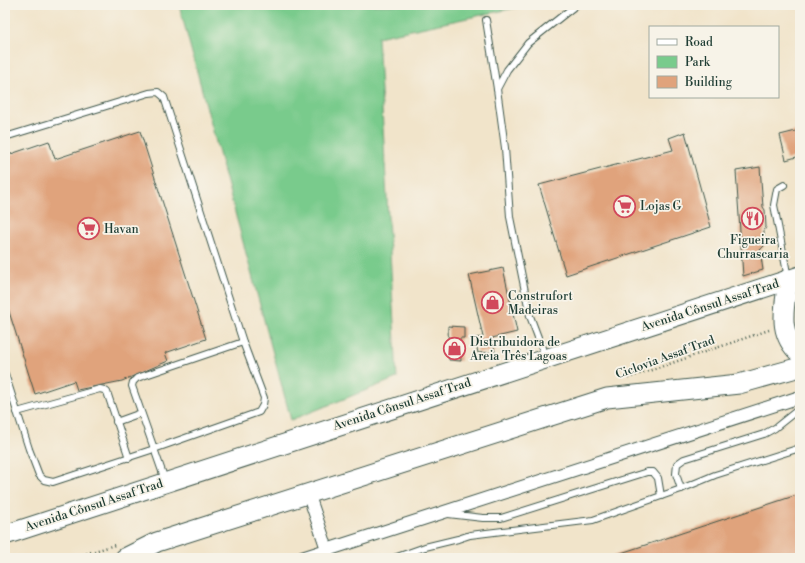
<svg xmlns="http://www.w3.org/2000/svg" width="805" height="563" font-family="'Libre Bodoni',serif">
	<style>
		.green { fill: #79cb8c; stroke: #4c8460 }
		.building { fill: #e0a37c }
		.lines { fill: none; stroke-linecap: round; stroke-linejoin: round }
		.service-casing { stroke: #3e564a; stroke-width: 8 }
		.minor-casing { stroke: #3e564a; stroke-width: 14 }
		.primary-casing { stroke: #3e564a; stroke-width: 21 }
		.path { stroke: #3e564a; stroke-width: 2.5; stroke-dasharray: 1 3; stroke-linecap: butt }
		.service { stroke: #fff; stroke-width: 6 }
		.minor { stroke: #fff; stroke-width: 12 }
		.primary { stroke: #fff; stroke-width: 19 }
		.labels { text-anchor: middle; stroke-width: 3.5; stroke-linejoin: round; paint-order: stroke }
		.poi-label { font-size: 12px; fill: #1f3d34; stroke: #f7f3e8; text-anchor: start }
		.street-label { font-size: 12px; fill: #1f3d34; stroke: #f7f3e8 }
	</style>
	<rect width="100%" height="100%" fill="#f7f3e8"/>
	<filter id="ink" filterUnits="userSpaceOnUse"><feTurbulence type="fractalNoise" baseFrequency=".025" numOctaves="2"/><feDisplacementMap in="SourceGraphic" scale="8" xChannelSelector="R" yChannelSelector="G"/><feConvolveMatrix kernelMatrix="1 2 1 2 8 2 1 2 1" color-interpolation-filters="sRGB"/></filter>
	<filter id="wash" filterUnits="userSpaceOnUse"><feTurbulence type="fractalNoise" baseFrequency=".012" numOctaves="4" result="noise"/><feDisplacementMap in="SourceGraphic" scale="16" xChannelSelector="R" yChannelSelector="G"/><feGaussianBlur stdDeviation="0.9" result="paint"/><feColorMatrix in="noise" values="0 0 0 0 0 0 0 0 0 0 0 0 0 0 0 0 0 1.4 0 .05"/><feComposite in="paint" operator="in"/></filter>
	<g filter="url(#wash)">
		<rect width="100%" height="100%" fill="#f1e4ca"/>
		<polygon class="green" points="179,5 529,5 378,37 397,378 291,420"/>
		<g id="blocks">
			<g class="building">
				<polygon points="800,130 800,156 786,160 780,135"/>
				<polygon points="140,131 206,339 165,353 168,361 122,381 77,390 74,381 35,394 5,299 5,156 49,141 55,159"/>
				<polygon points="685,132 711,227 566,275 539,185 673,150 669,138"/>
				<polygon points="760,167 763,207 765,210 766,227 764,231 764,246 760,250 763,270 743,276 736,171"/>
				<polygon points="503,268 517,332 492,338 495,352 478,353 475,338 483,337 469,275"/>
				<polygon points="448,326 464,327 464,338 460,338 461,361 449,360"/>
				<polygon points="800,494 800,558 606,558"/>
			</g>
		</g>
	</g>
	<g filter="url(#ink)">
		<use href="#blocks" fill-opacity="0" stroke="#3e564a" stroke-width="1"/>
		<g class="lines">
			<defs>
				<g id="service">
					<polyline points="486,20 497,89 505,148 510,217 530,316 545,356"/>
					<polyline points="497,89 507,70 528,43 576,5"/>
					<polyline points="5,137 149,93 158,92 164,97 243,342 264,398 263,405 259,412 154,449 53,482 44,480 39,475 29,449 5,374"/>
					<polyline points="784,185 777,189 774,205 788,278"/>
					<polyline points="17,412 100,389 104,390 107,392 129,458"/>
					<polyline points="116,422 141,413"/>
					<polyline points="165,480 132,386 133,382 137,378 243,342"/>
					<polyline points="681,489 676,474 677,464 684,459 764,434 775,428 800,408"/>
					<polyline points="448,514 483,518 501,518 647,472 653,472 658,478 661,496"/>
					<polyline points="394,558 425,547 458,539 470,535 593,520 681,489 715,475 800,448"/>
				</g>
				<g id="minor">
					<polyline points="308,493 327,549"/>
					<polyline points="302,558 800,397"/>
				</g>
				<g id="primary">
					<path d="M788,279C785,308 776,332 800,354"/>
					<polyline points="5,535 800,276"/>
					<polyline points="125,558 157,542 607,398 739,384 800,367"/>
				</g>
			</defs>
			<use href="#service" class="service-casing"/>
			<use href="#minor" class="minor-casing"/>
			<use href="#primary" class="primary-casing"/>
			<g class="path">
				<polyline points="628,378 769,330"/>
				<polyline points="71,558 115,545"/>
			</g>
			<use href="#service" class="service"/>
			<use href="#minor" class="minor"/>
			<use href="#primary" class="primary"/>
		</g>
	</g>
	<defs>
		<symbol id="supermarket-ring" viewBox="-11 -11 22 22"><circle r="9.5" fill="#f7f3e8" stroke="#d1495b" stroke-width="1.5"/><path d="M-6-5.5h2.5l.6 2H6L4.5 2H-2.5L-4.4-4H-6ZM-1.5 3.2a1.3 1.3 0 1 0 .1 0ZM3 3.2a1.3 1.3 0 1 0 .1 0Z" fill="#d1495b"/></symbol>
		<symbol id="restaurant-ring" viewBox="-11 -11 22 22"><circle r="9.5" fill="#f7f3e8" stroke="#d1495b" stroke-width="1.5"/><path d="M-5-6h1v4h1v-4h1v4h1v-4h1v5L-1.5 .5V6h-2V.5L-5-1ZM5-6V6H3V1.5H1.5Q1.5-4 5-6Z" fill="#d1495b"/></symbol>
		<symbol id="shop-ring" viewBox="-11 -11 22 22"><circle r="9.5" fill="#f7f3e8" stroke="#d1495b" stroke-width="1.5"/><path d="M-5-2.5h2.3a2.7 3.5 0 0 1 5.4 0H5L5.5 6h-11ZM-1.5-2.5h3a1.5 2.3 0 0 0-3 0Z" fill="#d1495b"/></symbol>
	</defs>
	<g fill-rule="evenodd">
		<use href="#supermarket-ring" x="612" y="194" width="25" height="25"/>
		<use href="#restaurant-ring" x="740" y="206" width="25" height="25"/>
		<use href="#supermarket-ring" x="76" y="216" width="25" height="25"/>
		<use href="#shop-ring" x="480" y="290" width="25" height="25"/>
		<use href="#shop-ring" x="442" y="336" width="25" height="25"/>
	</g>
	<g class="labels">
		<g class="poi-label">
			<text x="640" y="210">Lojas G</text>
			<text x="104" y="233">Havan</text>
			<text x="753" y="244" text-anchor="middle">Figueira<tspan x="753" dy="14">Churrascaria</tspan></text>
			<text x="508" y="300">Construfort<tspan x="508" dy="14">Madeiras</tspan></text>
			<text x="470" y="346">Distribuidora de<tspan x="470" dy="14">Areia Três Lagoas</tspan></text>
		</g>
		<g class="street-label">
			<text transform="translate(710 305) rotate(-18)" y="4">Avenida Cônsul Assaf Trad</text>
			<text transform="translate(665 357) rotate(-20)" y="4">Ciclovia Assaf Trad</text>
			<text transform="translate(402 404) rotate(-18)" y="4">Avenida Cônsul Assaf Trad</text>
			<text transform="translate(94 505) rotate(-18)" y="4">Avenida Cônsul Assaf Trad</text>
		</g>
	</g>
	<rect width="805" height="563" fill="none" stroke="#f7f3e8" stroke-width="20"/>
	<rect x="649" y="26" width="130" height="72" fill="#f7f3e8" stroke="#a1aaa0"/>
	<rect x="657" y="39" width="20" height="6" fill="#ffffff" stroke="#a1aaa0"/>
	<text x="685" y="46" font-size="12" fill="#1f3d34">Road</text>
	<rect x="657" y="56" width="20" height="12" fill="#79cb8c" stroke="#a1aaa0"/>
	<text x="685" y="66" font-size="12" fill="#1f3d34">Park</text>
	<rect x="657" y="76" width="20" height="12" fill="#e0a37c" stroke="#a1aaa0"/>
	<text x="685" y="86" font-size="12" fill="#1f3d34">Building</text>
</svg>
